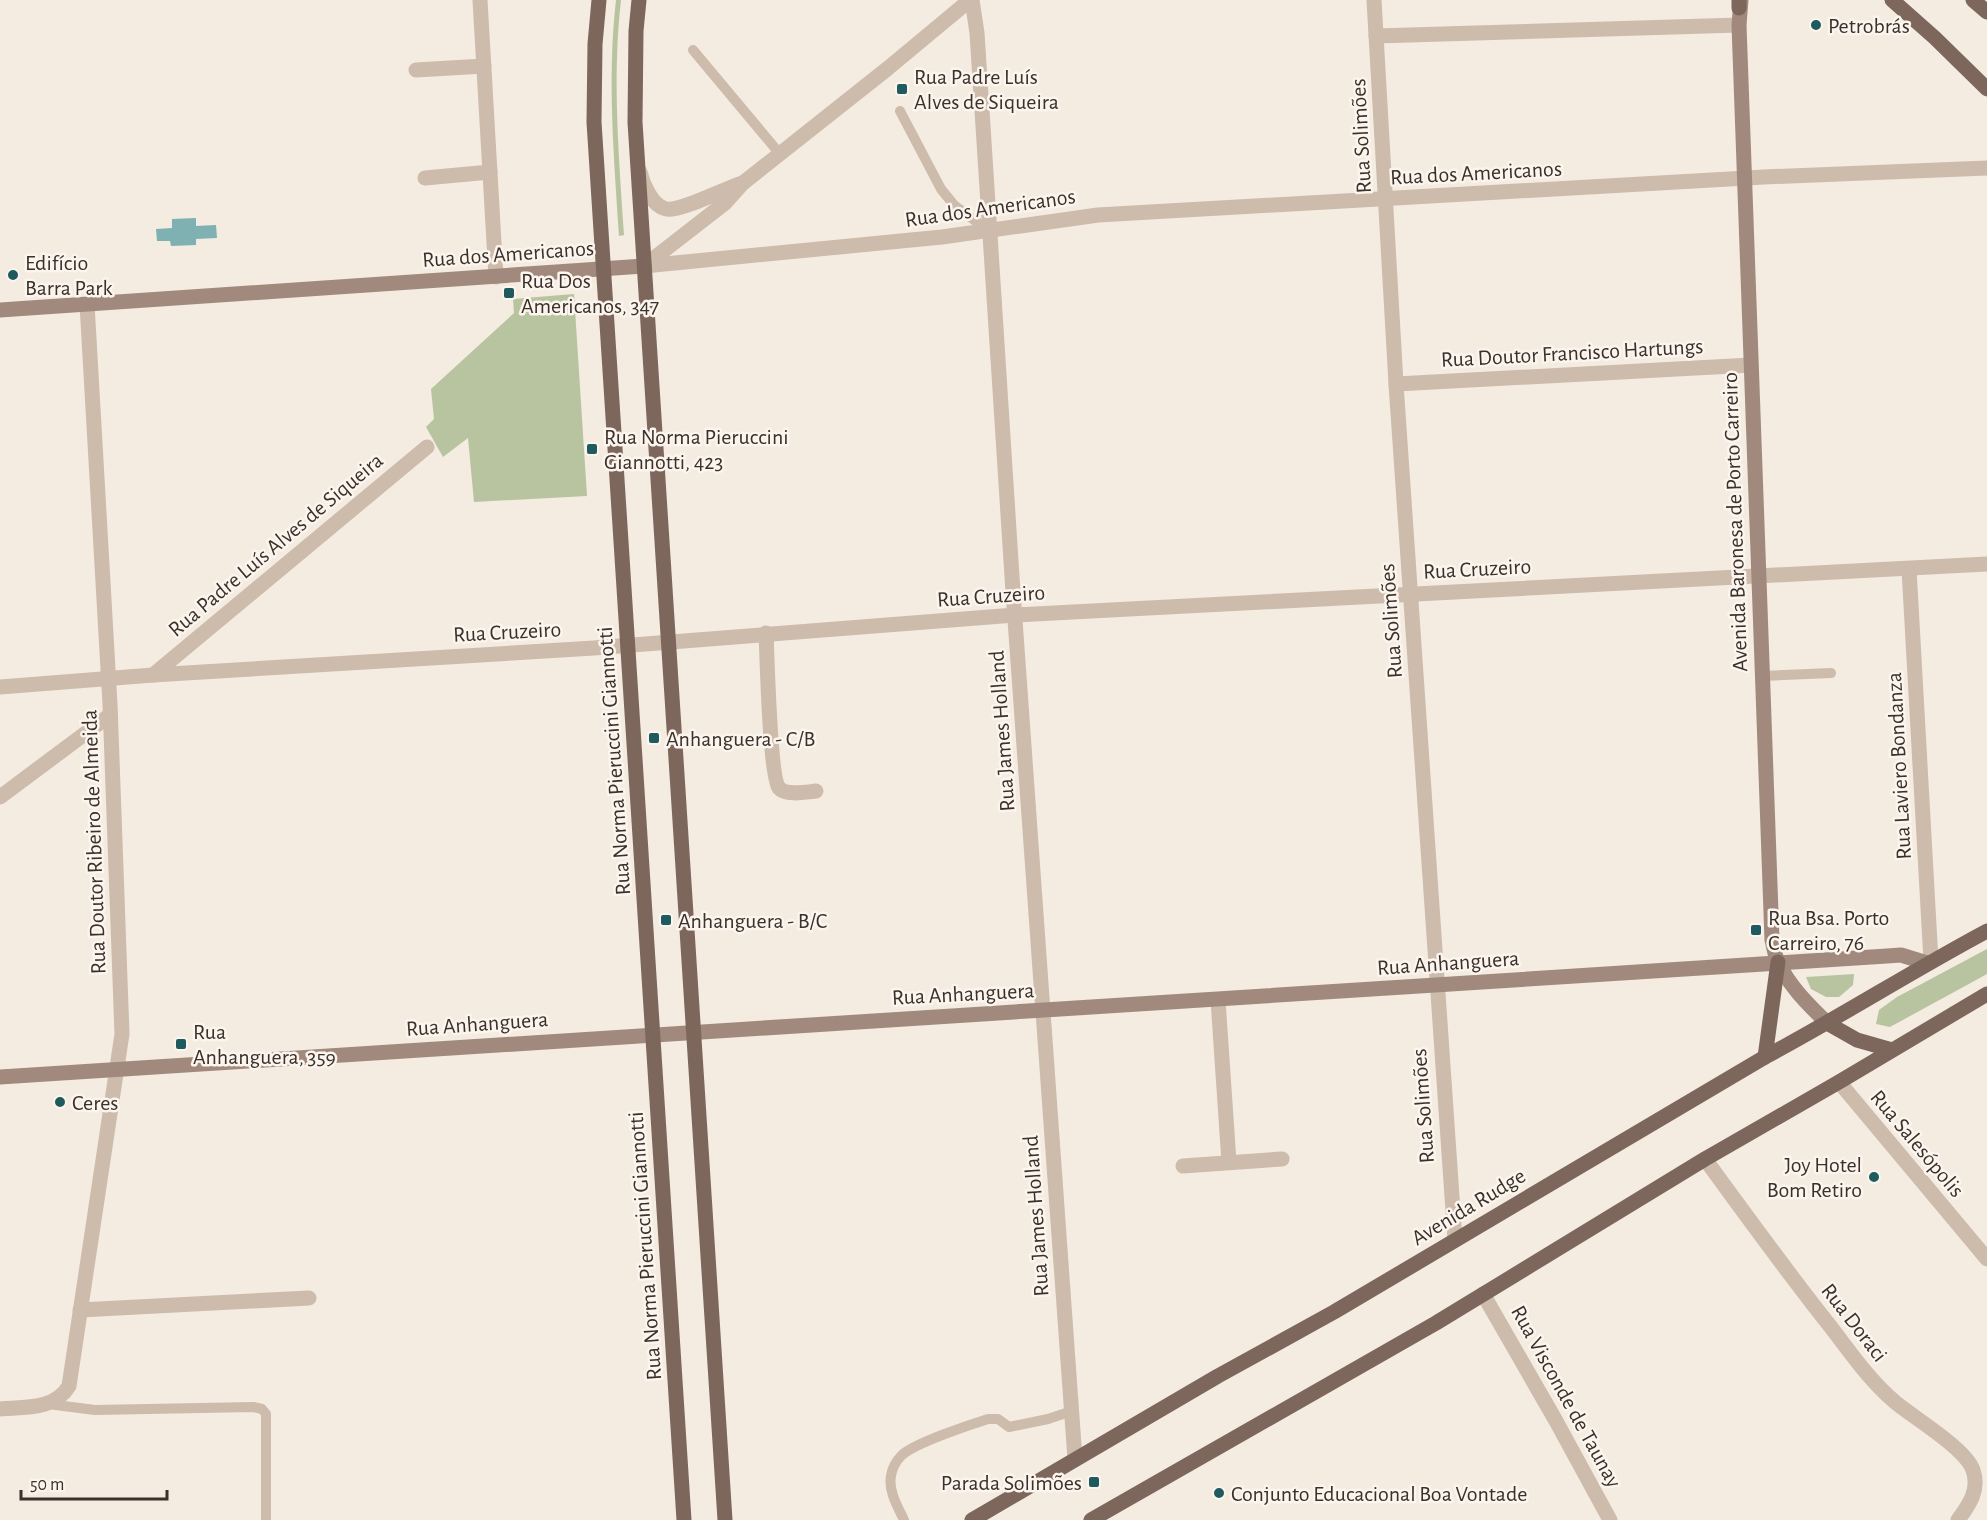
<svg xmlns="http://www.w3.org/2000/svg" width="1987" height="1520" font-family="'Alegreya Sans',sans-serif">
	<style>
		.green { fill: #b8c4a0 }
		.water { fill: #7fb0b2 }
		.lines { fill: none; stroke-linecap: round; stroke-linejoin: round }
		.lane { stroke: #cdbbac; stroke-width: 10 }
		.street { stroke: #cdbbac; stroke-width: 15 }
		.secondary { stroke: #a18a7d; stroke-width: 15 }
		.primary { stroke: #7d675c; stroke-width: 15 }
		.poi-dot { fill: #1f5a5e; stroke: #fbf5ee; stroke-width: 2 }
		.labels { text-anchor: middle; stroke-width: 5; stroke-linejoin: round; paint-order: stroke }
		.poi-label { font-size: 22px; fill: #3b302b; stroke: #fbf5ee; text-anchor: start }
		.street-label { font-size: 22px; fill: #3b302b; stroke: #fbf5ee }
	</style>
	<rect width="100%" height="100%" fill="#f4ebe1"/>
	<g class="green">
		<path d="M616,0H621C612,78 619,157 624,235L619,236C614,157 607,78 616,0Z"/>
		<polygon points="574,294 587,496 474,502 468,438 443,457 426,427 434,419 431,389 514,313 513,299"/>
		<polygon points="1987,949 1987,974 1890,1027 1876,1024 1879,1010 1897,997"/>
		<polygon points="1854,974 1853,985 1839,997 1826,997 1811,989 1806,977"/>
	</g>
	<polygon class="water" points="196,218 196,226 216,225 217,238 196,239 196,245 171,246 170,241 157,241 156,229 172,228 172,219"/>
	<g class="lines">
		<g class="lane">
			<polyline points="693,50 780,154"/>
			<polyline points="900,111 941,189 954,205 989,231"/>
			<polyline points="1763,676 1831,673"/>
			<polyline points="48,1404 95,1410 253,1407 262,1409 266,1414 266,1520"/>
			<path d="M904,1520C898,1507 888,1491 891,1476C892,1468 896,1461 902,1455C915,1443 969,1425 988,1419H998L1009,1427L1048,1419L1072,1411"/>
		</g>
		<g class="street">
			<polyline points="480,0 496,277"/>
			<polyline points="972,0 977,33 1013,592 1075,1459"/>
			<polyline points="1374,0 1396,384 1455,1240"/>
			<polyline points="1376,36 1739,25"/>
			<polyline points="416,70 484,66"/>
			<path d="M640,172C643,184 652,206 666,209C681,212 725,188 743,183"/>
			<polyline points="425,178 490,172"/>
			<polyline points="644,266 942,237 1098,215 1764,177 1987,168"/>
			<polyline points="644,266 725,203 743,183 887,69 970,0"/>
			<polyline points="1396,384 1751,365"/>
			<polyline points="1909,569 1931,961"/>
			<path d="M766,633C767,656 770,777 779,788C786,796 806,792 816,791"/>
			<polyline points="153,675 427,447"/>
			<polyline points="0,687 153,675 594,648 1015,615 1987,564"/>
			<polyline points="0,797 110,715"/>
			<polyline points="1218,1000 1229,1162"/>
			<polyline points="1839,1082 1987,1259"/>
			<path d="M1705,1159C1746,1215 1787,1272 1830,1326C1851,1353 1869,1380 1895,1402C1914,1418 1965,1448 1973,1470C1980,1490 1969,1505 1958,1520"/>
			<polyline points="1183,1166 1282,1159"/>
			<polyline points="1483,1294 1556,1421 1610,1520"/>
			<polyline points="80,1310 309,1298"/>
			<path d="M0,1409C24,1407 55,1410 69,1386L122,1034L110,704L87,304"/>
		</g>
		<g class="secondary">
			<path d="M1741,0L1739,25L1772,940C1774,948 1775,957 1779,964C1790,987 1809,1005 1827,1023"/>
			<polyline points="0,310 644,266"/>
			<polyline points="0,1077 1887,956 1901,955 1927,963"/>
		</g>
		<g class="primary">
			<polyline points="599,0 595,44 594,122 684,1520"/>
			<polyline points="639,0 636,31 635,122 725,1520"/>
			<polyline points="1739,0 1739,8"/>
			<polyline points="1892,0 1935,38 1987,89"/>
			<polyline points="1973,0 1987,12"/>
			<polyline points="1827,1023 1857,1040 1892,1050"/>
			<polyline points="1765,1057 1778,962"/>
			<path d="M972,1520L1218,1376L1334,1312L1765,1057C1840,1017 1912,971 1987,931"/>
			<polyline points="1091,1520 1436,1323 1705,1159 1839,1082 1987,994"/>
		</g>
	</g>
	<g class="poi-dot">
		<circle cx="1816" cy="25" r="6"/>
		<rect x="896" y="83" width="12" height="12" rx="3"/>
		<circle cx="13" cy="275" r="6"/>
		<rect x="503" y="287" width="12" height="12" rx="3"/>
		<rect x="586" y="443" width="12" height="12" rx="3"/>
		<rect x="648" y="732" width="12" height="12" rx="3"/>
		<rect x="660" y="914" width="12" height="12" rx="3"/>
		<rect x="1750" y="924" width="12" height="12" rx="3"/>
		<rect x="175" y="1038" width="12" height="12" rx="3"/>
		<circle cx="60" cy="1102" r="6"/>
		<circle cx="1874" cy="1177" r="6"/>
		<rect x="1088" y="1476" width="12" height="12" rx="3"/>
		<circle cx="1219" cy="1493" r="6"/>
	</g>
	<g class="labels">
		<g class="poi-label">
			<text x="1828" y="33">Petrobrás</text>
			<text x="914" y="84">Rua Padre Luís<tspan x="914" dy="25">Alves de Siqueira</tspan></text>
			<text x="25" y="270">Edifício<tspan x="25" dy="25">Barra Park</tspan></text>
			<text x="521" y="288">Rua Dos<tspan x="521" dy="25">Americanos, 347</tspan></text>
			<text x="604" y="444">Rua Norma Pieruccini<tspan x="604" dy="25">Giannotti, 423</tspan></text>
			<text x="666" y="746">Anhanguera - C/B</text>
			<text x="1768" y="925">Rua Bsa. Porto<tspan x="1768" dy="25">Carreiro, 76</tspan></text>
			<text x="678" y="928">Anhanguera - B/C</text>
			<text x="193" y="1039">Rua<tspan x="193" dy="25">Anhanguera, 359</tspan></text>
			<text x="72" y="1110">Ceres</text>
			<text x="1862" y="1172" text-anchor="end">Joy Hotel<tspan x="1862" dy="25">Bom Retiro</tspan></text>
			<text x="1082" y="1490" text-anchor="end">Parada Solimões</text>
			<text x="1231" y="1501">Conjunto Educacional Boa Vontade</text>
		</g>
		<g class="street-label">
			<text transform="translate(1360 136) rotate(-93)" y="8">Rua Solimões</text>
			<text transform="translate(1476 172) rotate(-3)" y="8">Rua dos Americanos</text>
			<text transform="translate(990 207) rotate(-8)" y="8">Rua dos Americanos</text>
			<text transform="translate(508 253) rotate(-4)" y="8">Rua dos Americanos</text>
			<text transform="translate(1572 352) rotate(-3)" y="8">Rua Doutor Francisco Hartungs</text>
			<text transform="translate(1734 522) rotate(-92)" y="8">Avenida Baronesa de Porto Carreiro</text>
			<text transform="translate(275 544) rotate(-40)" y="8">Rua Padre Luís Alves de Siqueira</text>
			<text transform="translate(1477 568) rotate(-3)" y="8">Rua Cruzeiro</text>
			<text transform="translate(991 595) rotate(-4)" y="8">Rua Cruzeiro</text>
			<text transform="translate(1390 621) rotate(-94)" y="8">Rua Solimões</text>
			<text transform="translate(507 631) rotate(-3)" y="8">Rua Cruzeiro</text>
			<text transform="translate(1001 731) rotate(-94)" y="8">Rua James Holland</text>
			<text transform="translate(613 761) rotate(-94)" y="8">Rua Norma Pieruccini Giannotti</text>
			<text transform="translate(1898 766) rotate(-93)" y="8">Rua Laviero Bondanza</text>
			<text transform="translate(93 842) rotate(-92)" y="8">Rua Doutor Ribeiro de Almeida</text>
			<text transform="translate(1448 962) rotate(-4)" y="8">Rua Anhanguera</text>
			<text transform="translate(963 993) rotate(-3)" y="8">Rua Anhanguera</text>
			<text transform="translate(477 1023) rotate(-4)" y="8">Rua Anhanguera</text>
			<text transform="translate(1422 1106) rotate(-94)" y="8">Rua Solimões</text>
			<text transform="translate(1918 1143) rotate(50)" y="8">Rua Salesópolis</text>
			<text transform="translate(1468 1206) rotate(-31)" y="8">Avenida Rudge</text>
			<text transform="translate(1035 1216) rotate(-94)" y="8">Rua James Holland</text>
			<text transform="translate(644 1246) rotate(-94)" y="8">Rua Norma Pieruccini Giannotti</text>
			<text transform="translate(1855 1322) rotate(52)" y="8">Rua Doraci</text>
			<text transform="translate(1567 1396) rotate(61)" y="8">Rua Visconde de Taunay</text>
		</g>
	</g>
	<path d="M21 1490v9h146v-9" fill="none" stroke="#3b302b" stroke-width="3"/>
	<text x="30" y="1490" font-size="18" fill="#3b302b" stroke="#fbf5ee" stroke-width="4.5" paint-order="stroke">50 m</text>
</svg>
